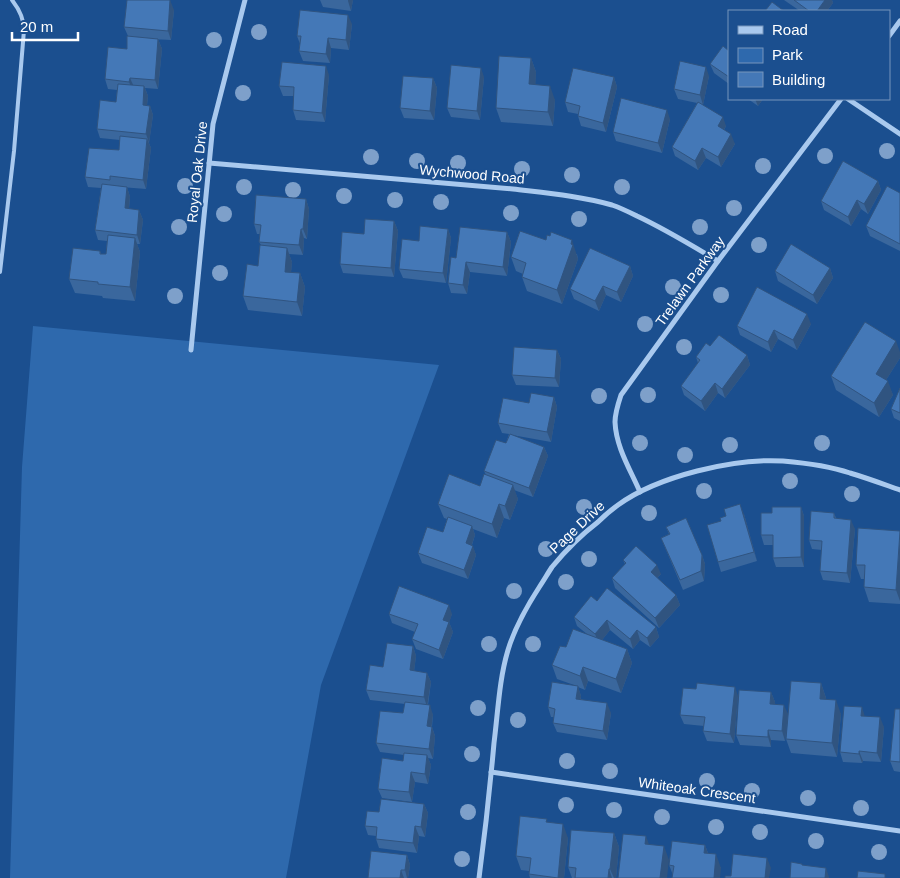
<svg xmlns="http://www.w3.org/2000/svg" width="900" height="878" font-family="Helvetica,sans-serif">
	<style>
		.green { fill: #2e69ad }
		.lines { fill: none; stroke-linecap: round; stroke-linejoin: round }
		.service { stroke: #a9c9ee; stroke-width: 4 }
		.minor { stroke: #a9c9ee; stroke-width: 5 }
		.tree { fill: #7ea0ca }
		.wall { fill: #3a679d }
		.shaded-wall { fill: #305480 }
		.building { fill: #4478b7; stroke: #305480 }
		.labels { text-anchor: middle; stroke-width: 4; stroke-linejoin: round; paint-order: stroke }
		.street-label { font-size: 14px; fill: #fff; stroke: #1b4f8f }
	</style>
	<rect width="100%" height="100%" fill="#1b4f8f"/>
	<polygon class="green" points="33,326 439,365 321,685 286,878 10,878 22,467"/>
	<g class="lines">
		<path class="service" d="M0,272L14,151L24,30C24,19 19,9 12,0"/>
		<g class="minor">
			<polyline points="889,36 900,21"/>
			<polyline points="848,99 900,134"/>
			<path d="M209,163L513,189C546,193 580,196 612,205C621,208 629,212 637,216C665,229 691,245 718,261"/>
			<polyline points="191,350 213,124 245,0"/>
			<path d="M640,492C630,469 616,447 615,422C615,413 618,404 621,395L718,261L841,99"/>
			<polyline points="491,772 900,831"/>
			<path d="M479,878C485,833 490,788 494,743C498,712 499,680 508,650C515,627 527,606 540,586C544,580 548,573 552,567C566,550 581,535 598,522C604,516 611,510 618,505C658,476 734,458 783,461C806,463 829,466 850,473C867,478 883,484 900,490"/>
		</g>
	</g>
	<g class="tree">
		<circle cx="259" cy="32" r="8"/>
		<circle cx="214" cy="40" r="8"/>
		<circle cx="243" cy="93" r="8"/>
		<circle cx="887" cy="151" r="8"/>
		<circle cx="825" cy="156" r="8"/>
		<circle cx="371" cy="157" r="8"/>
		<circle cx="417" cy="161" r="8"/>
		<circle cx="458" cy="163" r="8"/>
		<circle cx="763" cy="166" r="8"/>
		<circle cx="522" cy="169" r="8"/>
		<circle cx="572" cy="175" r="8"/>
		<circle cx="185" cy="186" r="8"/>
		<circle cx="244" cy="187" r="8"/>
		<circle cx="622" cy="187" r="8"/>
		<circle cx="293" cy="190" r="8"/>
		<circle cx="344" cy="196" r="8"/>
		<circle cx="395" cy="200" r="8"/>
		<circle cx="441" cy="202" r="8"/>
		<circle cx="734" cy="208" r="8"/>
		<circle cx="511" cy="213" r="8"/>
		<circle cx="224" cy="214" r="8"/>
		<circle cx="579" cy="219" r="8"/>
		<circle cx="179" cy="227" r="8"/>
		<circle cx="700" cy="227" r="8"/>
		<circle cx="759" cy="245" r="8"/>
		<circle cx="220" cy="273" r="8"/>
		<circle cx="673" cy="287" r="8"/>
		<circle cx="721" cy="295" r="8"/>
		<circle cx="175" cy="296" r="8"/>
		<circle cx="645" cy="324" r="8"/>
		<circle cx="684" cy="347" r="8"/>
		<circle cx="648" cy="395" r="8"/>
		<circle cx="599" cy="396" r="8"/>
		<circle cx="640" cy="443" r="8"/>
		<circle cx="822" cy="443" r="8"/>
		<circle cx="730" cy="445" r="8"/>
		<circle cx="685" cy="455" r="8"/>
		<circle cx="790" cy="481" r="8"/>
		<circle cx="704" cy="491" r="8"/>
		<circle cx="852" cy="494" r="8"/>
		<circle cx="584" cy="507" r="8"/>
		<circle cx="649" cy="513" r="8"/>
		<circle cx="546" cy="549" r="8"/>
		<circle cx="589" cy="559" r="8"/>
		<circle cx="566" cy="582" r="8"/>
		<circle cx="514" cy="591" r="8"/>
		<circle cx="489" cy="644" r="8"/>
		<circle cx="533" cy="644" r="8"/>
		<circle cx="478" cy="708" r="8"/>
		<circle cx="518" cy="720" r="8"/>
		<circle cx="472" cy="754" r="8"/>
		<circle cx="567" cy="761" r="8"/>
		<circle cx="610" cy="771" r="8"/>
		<circle cx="707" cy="781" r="8"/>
		<circle cx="752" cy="791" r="8"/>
		<circle cx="808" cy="798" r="8"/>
		<circle cx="566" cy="805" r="8"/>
		<circle cx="861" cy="808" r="8"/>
		<circle cx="614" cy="810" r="8"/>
		<circle cx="468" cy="812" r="8"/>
		<circle cx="662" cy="817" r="8"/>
		<circle cx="716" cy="827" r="8"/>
		<circle cx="760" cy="832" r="8"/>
		<circle cx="816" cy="841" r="8"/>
		<circle cx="879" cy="852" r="8"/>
		<circle cx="462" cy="859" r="8"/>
	</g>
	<g class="wall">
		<polygon points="320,0 353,0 351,11 323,7"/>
		<polygon points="784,0 832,0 833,3 827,11 800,11"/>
		<polygon points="174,10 171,40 152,39 158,39 162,49 158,89 145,88 148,96 147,105 150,106 153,115 149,143 151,148 146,189 121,187 127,187 130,197 129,209 139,210 143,220 140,244 137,244 140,252 135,301 103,298 102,296 75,293 69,279 100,251 101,254 106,254 107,241 98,240 95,230 101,188 88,187 85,177 119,150 120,140 100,138 97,129 116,102 117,90 108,89 105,79 127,49 128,36 124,27"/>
		<polygon points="352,24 349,50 331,48 330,63 303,61 299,51 300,44 297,36"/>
		<polygon points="729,51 729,84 714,73 710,64"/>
		<polygon points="531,58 536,72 535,85 555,100 553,126 501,122 496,108"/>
		<polygon points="329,75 325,122 296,120 293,110 294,96 283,96 279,86"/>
		<polygon points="709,76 703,105 702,104 726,126 724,130 735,144 721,167 706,158 698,170 675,156 672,147 697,103 678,99 674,89"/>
		<polygon points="484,77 480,120 451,117 447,108"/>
		<polygon points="614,77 617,87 606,132 581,126 578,116 578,114 568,112 565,102"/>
		<polygon points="433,78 437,88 434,120 404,118 400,108"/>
		<polygon points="748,99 763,99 758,106"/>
		<polygon points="670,119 662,153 616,141 613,132"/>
		<polygon points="878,181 881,190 868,214 861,209 851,226 824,210 821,201"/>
		<polygon points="900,193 900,251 870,236 866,226"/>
		<polygon points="306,199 309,209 307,239 304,238 303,255 289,254 292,262 291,272 300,273 305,287 302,316 248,310 243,296 258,266 261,245 259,242 260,234 257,234 254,224"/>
		<polygon points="394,221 398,231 394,277 343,273 340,264 364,234"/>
		<polygon points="448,229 451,238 446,283 403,278 399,269"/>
		<polygon points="507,232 511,242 507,276 470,272 467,294 451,293 448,283 456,258"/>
		<polygon points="577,254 578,259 562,304 527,291 522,277 523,274 516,271 511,257"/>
		<polygon points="630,266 633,276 621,302 606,295 599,311 574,299 570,289"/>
		<polygon points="830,268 833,278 817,304 778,281 775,271"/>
		<polygon points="811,324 797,350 778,339 771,352 740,335 737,326"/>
		<polygon points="710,346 747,355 750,365 725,398 718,393 705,411 684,395 681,386 698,363 696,357"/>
		<polygon points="557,350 561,359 559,387 516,385 512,375"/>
		<polygon points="900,352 900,358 886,380 893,395 879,417 836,390 831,376"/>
		<polygon points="900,388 900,421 894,418 891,409"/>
		<polygon points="554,397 557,407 551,442 512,435 544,447 548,456 533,497 514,490 518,499 510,520 504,518 497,538 473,529 475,535 472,545 476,555 468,579 422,563 418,553 443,532 447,519 444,518 438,504 480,486 486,475 484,471 506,443 509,434 502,433 498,423 529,403"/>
		<polygon points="801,507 804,516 804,567 776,567 773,558 773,545 764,545 761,535 772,513"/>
		<polygon points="834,513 836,518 855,529 850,583 823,580 820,571 822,550 812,549 809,540"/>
		<polygon points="744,514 757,561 721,572 718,562"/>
		<polygon points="666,527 702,555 705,564 704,581 683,590 661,538 669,534"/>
		<polygon points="900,531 900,604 869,602 864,587 864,579 861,579 856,565"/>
		<polygon points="623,560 661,574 657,578 676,595 680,605 659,628 615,588 612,578 625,564"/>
		<polygon points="597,601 656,627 659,637 650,647 640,640 633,649 610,630 602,640 627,649 632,663 621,693 588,681 585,690 578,687 581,696 581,699 611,713 607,740 557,732 553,723 554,717 551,717 548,707 574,685 557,679 552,665 566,647 587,634 577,626 574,617"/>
		<polygon points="389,614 452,614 449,622 453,632 443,659 416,649 412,639 415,632 392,623"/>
		<polygon points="413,646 416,656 414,671 427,673 431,682 428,705 433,715 432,727 435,736 433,759 428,758 431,765 428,784 415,782 412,802 382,798 378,789 403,761 404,755 380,752 376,743 403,713 405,704 370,700 366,690 383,667"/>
		<polygon points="821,683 826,698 826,699 841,714 837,757 791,753 786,739"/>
		<polygon points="771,692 775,702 775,704 788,714 785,741 771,740 771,747 740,745 736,735"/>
		<polygon points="738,696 734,743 707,741 703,731 704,726 684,724 680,715"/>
		<polygon points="900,709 900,772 894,771 890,761"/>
		<polygon points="865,716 884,727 881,762 863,761 862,763 843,762 840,752"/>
		<polygon points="424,804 428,813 425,837 419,836 417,853 379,848 376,839 376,836 368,835 365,826 379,812"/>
		<polygon points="548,823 568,838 564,878 530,878 529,874 529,871 521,870 516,856"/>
		<polygon points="614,833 619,847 616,878 572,878 568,867"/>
		<polygon points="705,845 708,853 721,868 673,875 669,865"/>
		<polygon points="407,855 410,865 408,878 368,878"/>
	</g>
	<g class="shaded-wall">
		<polygon points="170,0 174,10 171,40 168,31"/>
		<polygon points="348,0 353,0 351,11 348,1"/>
		<polygon points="825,0 832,0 833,3 827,11 817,11"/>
		<polygon points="348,15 352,24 349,50 346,40"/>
		<polygon points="328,38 331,48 330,63 326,54"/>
		<polygon points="158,39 162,49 158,89 155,80"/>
		<polygon points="531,58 536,72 535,98 529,84"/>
		<polygon points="326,66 329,75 325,122 322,113"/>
		<polygon points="706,67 709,76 703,105 700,95"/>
		<polygon points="481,68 484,77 480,120 477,111"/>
		<polygon points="614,77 617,87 606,132 603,123"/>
		<polygon points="130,78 134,87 133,91 129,82"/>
		<polygon points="433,78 437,88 434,120 430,111"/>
		<polygon points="144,86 148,96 146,114 143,105"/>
		<polygon points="550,86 555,100 553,126 548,112"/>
		<polygon points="755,99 763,99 758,106"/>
		<polygon points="150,106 153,115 149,143 146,134"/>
		<polygon points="667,110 670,119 662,153 658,143"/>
		<polygon points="723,117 726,126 721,135 718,126"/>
		<polygon points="731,134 735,144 721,167 718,157"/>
		<polygon points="147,139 151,148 146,189 143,180"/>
		<polygon points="702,148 706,158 698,170 695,161"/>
		<polygon points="878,181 881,190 868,214 864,204"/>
		<polygon points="127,187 130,197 128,218 125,208"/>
		<polygon points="306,199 309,209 307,239 303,229"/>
		<polygon points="857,200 861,209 851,226 848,217"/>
		<polygon points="139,210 143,220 140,244 137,235"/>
		<polygon points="394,221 398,231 394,277 391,268"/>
		<polygon points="301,229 304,238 303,255 299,245"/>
		<polygon points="448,229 451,238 446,283 443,273"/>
		<polygon points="507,232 511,242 507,276 503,267"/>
		<polygon points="135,238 140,252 135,301 130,287"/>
		<polygon points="572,240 578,259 562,304 557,290"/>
		<polygon points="287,248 292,262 290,286 285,272"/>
		<polygon points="466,262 470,272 467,294 463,285"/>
		<polygon points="630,266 633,276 621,302 617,292"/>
		<polygon points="830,268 833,278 817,304 813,295"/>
		<polygon points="300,273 305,287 302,316 297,302"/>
		<polygon points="603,286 606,295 599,311 595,301"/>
		<polygon points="807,314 811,324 797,350 793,340"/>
		<polygon points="774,330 778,339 771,352 768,342"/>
		<polygon points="896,341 900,352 900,358 881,388 876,374"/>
		<polygon points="557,350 561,359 559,387 555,378"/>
		<polygon points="747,355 750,365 725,398 722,389"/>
		<polygon points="888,381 893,395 879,417 874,403"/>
		<polygon points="715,383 718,393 705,411 701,401"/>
		<polygon points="554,397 557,407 551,442 547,432"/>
		<polygon points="544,447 548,456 533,497 529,488"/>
		<polygon points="513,485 518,499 510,520 505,506"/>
		<polygon points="499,504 504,518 497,538 492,524"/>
		<polygon points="740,504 744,514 757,561 754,552"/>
		<polygon points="801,507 804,516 804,567 801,557"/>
		<polygon points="851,520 855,529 850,583 847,573"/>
		<polygon points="472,526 475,535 469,553 466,543"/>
		<polygon points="900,538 900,601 896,590"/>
		<polygon points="473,546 476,555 468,579 464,570"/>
		<polygon points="702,555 705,564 704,581 701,571"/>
		<polygon points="657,565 661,574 654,581 651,572"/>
		<polygon points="676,595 680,605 659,628 655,618"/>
		<polygon points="449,605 452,614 447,630 443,620"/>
		<polygon points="607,620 610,630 599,644 595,634"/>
		<polygon points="449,622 453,632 443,659 439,650"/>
		<polygon points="656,627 659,637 650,647 647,638"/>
		<polygon points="637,630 640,640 633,649 630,639"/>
		<polygon points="413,646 416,656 413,680 410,670"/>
		<polygon points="627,649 632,663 621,693 616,679"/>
		<polygon points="583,667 588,681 585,690 580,676"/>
		<polygon points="427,673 431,682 427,707 424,697"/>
		<polygon points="821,683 826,698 825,713 820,699"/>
		<polygon points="578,686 581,696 580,708 576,699"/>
		<polygon points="735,687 738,696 734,743 730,734"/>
		<polygon points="771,692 775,702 774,713 770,704"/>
		<polygon points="836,700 841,714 837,757 832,743"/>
		<polygon points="607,703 611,713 607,740 603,731"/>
		<polygon points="430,705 433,715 431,731 432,727 435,736 433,759 429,749 427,726"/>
		<polygon points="784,705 788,714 785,741 782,731"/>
		<polygon points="862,707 865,717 861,716"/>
		<polygon points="880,717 884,727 881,762 877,753"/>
		<polygon points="768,730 771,740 771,747 768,737"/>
		<polygon points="859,751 863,761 862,763 859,754"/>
		<polygon points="427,755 431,765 428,784 425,774"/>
		<polygon points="411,772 415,782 412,802 409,792"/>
		<polygon points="424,804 428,813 425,837 421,827"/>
		<polygon points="563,824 568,838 564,878 558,878"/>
		<polygon points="415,826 419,836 417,853 413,843"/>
		<polygon points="614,833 619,847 616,878 614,878 610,869"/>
		<polygon points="646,836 651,850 645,844"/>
		<polygon points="705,845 710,859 704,853"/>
		<polygon points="664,846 669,860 667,878 660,878"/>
		<polygon points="716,854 721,868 720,878 714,878"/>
		<polygon points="407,855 410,865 408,878 407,878 405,870"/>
		<polygon points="767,858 771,868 769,878 765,878"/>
		<polygon points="826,868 829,877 829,878 825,878"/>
		<polygon points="609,869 612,878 608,878"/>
		<polygon points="401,870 404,878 400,878"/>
	</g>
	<g class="building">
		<polygon points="127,0 170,0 168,31 124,27"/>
		<polygon points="794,0 825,0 817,11 809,11"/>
		<polygon points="772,2 784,11 765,11"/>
		<polygon points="300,10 348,15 346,40 328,38 326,54 299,51 301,36 297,36"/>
		<polygon points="127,36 158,39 155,80 130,78 129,82 105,79 108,47 127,49"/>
		<polygon points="723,46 729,51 729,77 710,64"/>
		<polygon points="499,56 531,58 529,84 550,86 548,112 496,108"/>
		<polygon points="680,61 706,67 700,95 674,89"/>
		<polygon points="282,62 326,66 322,113 293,110 294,87 279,86"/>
		<polygon points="451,65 481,68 477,111 447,108"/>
		<polygon points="573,68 614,77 603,123 578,116 580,106 565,102"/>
		<polygon points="403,76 433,78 430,111 400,108"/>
		<polygon points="118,84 144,86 143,105 150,106 146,134 97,129 100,100 116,102"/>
		<polygon points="621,98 667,110 658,143 613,132"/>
		<polygon points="698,102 723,117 718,126 731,134 718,157 702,148 695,161 672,147"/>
		<polygon points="120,136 147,139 143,180 110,176 110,180 85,177 89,148 119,150"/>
		<polygon points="843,161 878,181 864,204 857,200 848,217 821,201"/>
		<polygon points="102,184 127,187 125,208 139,210 137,235 95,230"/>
		<polygon points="887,186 900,193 900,244 866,226"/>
		<polygon points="256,195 306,199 303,229 301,229 299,245 259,242 261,225 254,224"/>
		<polygon points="365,219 394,221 391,268 340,264 342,232 364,234"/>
		<polygon points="420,226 448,229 443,273 399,269 402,239 419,241"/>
		<polygon points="460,227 507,232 503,267 466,262 463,285 448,283 451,257 456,258"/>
		<polygon points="520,231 546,240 547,235 550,236 551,232 572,240 571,244 573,245 557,290 522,277 526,263 511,257"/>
		<polygon points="108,235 135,238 130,287 98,284 98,282 69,279 73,248 100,251 100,254 106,254"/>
		<polygon points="791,244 830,268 813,295 775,271"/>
		<polygon points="260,245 287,248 285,272 300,273 297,302 243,296 247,264 258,266"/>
		<polygon points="590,248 630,266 617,292 603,286 595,301 570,289"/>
		<polygon points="757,287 807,314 793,340 774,330 768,342 737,326"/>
		<polygon points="865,322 896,341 876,374 888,381 874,403 831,376"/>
		<polygon points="719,335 747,355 722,389 715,383 701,401 681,386 700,360 696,357 706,343 710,346"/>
		<polygon points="514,347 557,350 555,378 512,375"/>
		<polygon points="900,388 900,413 891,409"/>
		<polygon points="531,393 554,397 547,432 498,423 503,398 529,403"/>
		<polygon points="510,434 544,447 529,488 484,471 496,440 506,443"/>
		<polygon points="449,474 480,486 484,474 513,485 505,506 499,504 492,524 438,504"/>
		<polygon points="740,504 754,552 718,562 707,525 721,521 720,518 726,516 724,509"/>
		<polygon points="772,507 801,507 801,557 773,558 773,535 761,535 761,513 772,513"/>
		<polygon points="811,511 834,513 834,518 851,520 847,573 820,571 822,541 809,540"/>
		<polygon points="448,517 472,526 466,543 473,546 464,570 418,553 427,527 443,532"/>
		<polygon points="686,518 702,555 701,571 680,580 661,538 670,534 666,527"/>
		<polygon points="858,528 900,531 896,590 864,587 865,565 856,565"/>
		<polygon points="636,546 657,565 651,572 676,595 655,618 612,578 626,563 623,560"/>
		<polygon points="399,586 449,605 443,620 449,622 439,650 412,639 418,624 389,614"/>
		<polygon points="607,588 656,627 647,638 637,630 630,639 607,620 595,634 574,617 591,596 597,601"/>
		<polygon points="573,629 627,649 616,679 583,667 580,676 552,665 560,646 566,647"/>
		<polygon points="387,643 413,646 410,670 427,673 424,697 366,690 370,665 383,667"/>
		<polygon points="791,681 821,683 820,699 836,700 832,743 786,739"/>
		<polygon points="552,682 578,686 576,699 607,703 603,731 553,723 555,709 548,707"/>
		<polygon points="697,683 735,687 730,734 703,731 705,717 680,715 683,688 696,689"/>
		<polygon points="739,690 771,692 770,704 784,705 782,731 768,730 768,737 736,735"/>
		<polygon points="405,702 430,705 427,726 432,727 429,749 376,743 380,711 403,713"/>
		<polygon points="844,706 862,707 861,716 880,717 877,753 859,751 859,754 840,752"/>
		<polygon points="895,709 900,709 900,762 890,761"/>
		<polygon points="404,753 427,755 425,774 411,772 409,792 378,789 382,758 403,761"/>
		<polygon points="381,799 424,804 421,827 415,826 413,843 376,839 377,827 365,826 367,811 379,812"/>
		<polygon points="520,816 547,819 546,822 563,824 558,878 529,874 531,858 516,856"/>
		<polygon points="571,830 614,833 610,869 609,869 608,878 575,878 576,868 568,867"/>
		<polygon points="623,834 646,836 645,844 664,846 660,878 618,878"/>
		<polygon points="672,841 705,845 704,853 716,854 714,878 672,878 674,866 669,865"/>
		<polygon points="371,851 407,855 405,870 401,870 400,878 368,878"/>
		<polygon points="733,854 767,858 765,878 725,878 725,876 731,876"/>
		<polygon points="791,862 802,864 802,865 826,868 825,878 790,878"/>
		<polygon points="858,871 885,874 885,878 857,878"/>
	</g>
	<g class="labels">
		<g class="street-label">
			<text transform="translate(197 172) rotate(-84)" y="5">Royal Oak Drive</text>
			<text transform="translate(472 174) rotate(5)" y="5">Wychwood Road</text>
			<text transform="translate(690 281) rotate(-54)" y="5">Trelawn Parkway</text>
			<text transform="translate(577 527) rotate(-43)" y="5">Page Drive</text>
			<text transform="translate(697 790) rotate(8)" y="5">Whiteoak Crescent</text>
		</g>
	</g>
	<rect x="728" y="10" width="162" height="90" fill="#1b4f8f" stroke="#7695bc"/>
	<rect x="738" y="26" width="25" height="8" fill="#a9c9ee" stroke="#7695bc"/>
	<text x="772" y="35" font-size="15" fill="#ffffff">Road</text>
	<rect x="738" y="48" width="25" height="15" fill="#2e69ad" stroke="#7695bc"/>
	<text x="772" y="60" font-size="15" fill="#ffffff">Park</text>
	<rect x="738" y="72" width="25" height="15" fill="#4478b7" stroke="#7695bc"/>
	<text x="772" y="85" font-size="15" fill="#ffffff">Building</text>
	<path d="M12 32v8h66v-8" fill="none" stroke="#ffffff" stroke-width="2.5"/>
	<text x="20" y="32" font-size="15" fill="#ffffff" stroke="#1b4f8f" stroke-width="4" paint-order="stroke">20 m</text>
</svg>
